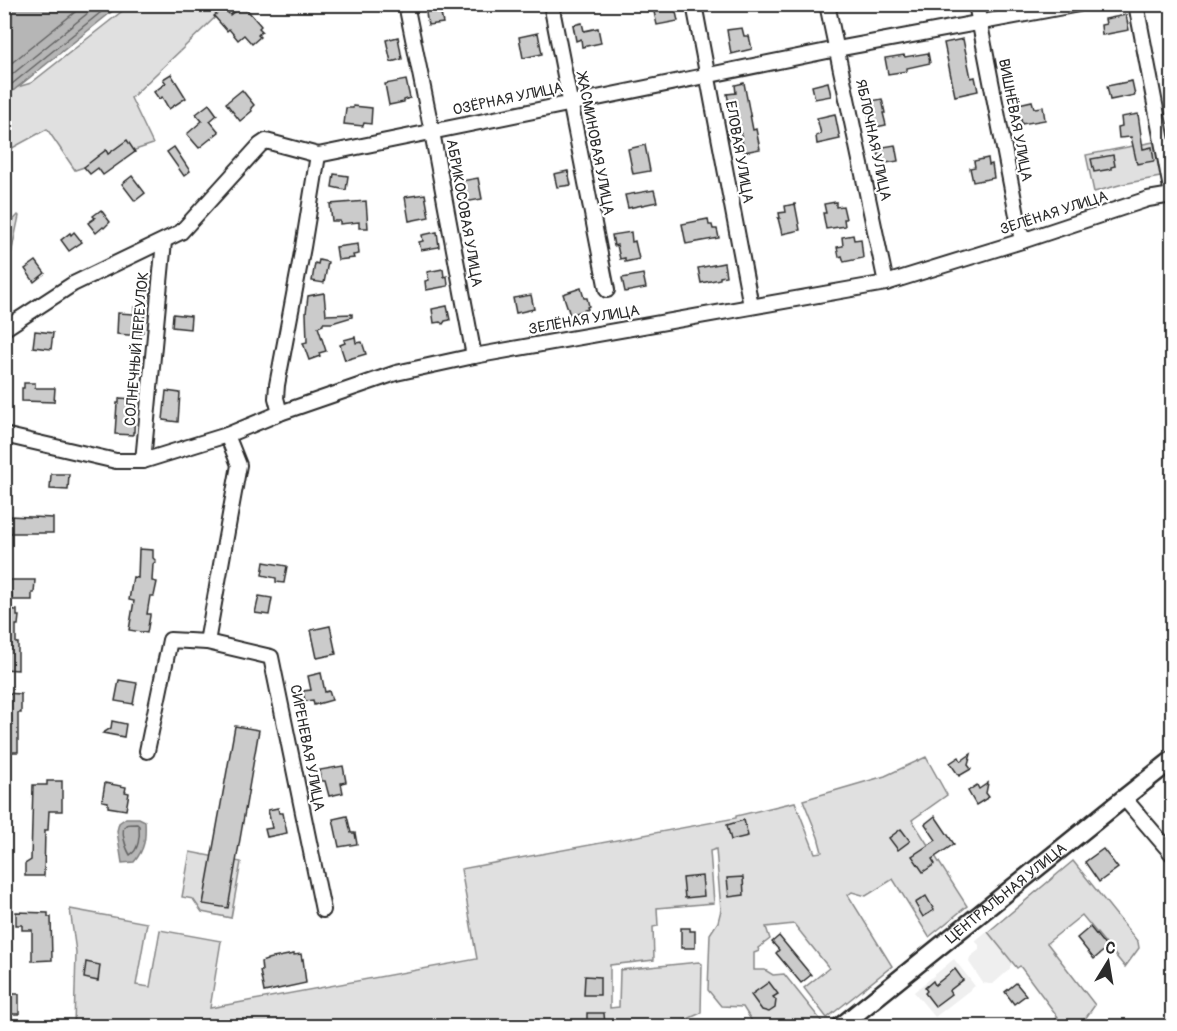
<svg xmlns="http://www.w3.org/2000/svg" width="1177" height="1031" font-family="Pangolin,sans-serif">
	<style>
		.built { fill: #efefef }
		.green { fill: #e0e0e0; stroke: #868686; stroke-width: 1.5 }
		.water { fill: #b6b6b6; stroke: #7e7e7e; stroke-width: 1.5 }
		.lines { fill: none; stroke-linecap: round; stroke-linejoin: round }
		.shore { stroke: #636363; stroke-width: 1.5 }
		.building { fill: #cbcbcb; stroke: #2b2b2b; stroke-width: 1.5 }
		.minor-casing { stroke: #2b2b2b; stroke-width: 18 }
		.major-casing { stroke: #2b2b2b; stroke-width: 21 }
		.minor { stroke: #fff; stroke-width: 14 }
		.major { stroke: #fff; stroke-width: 16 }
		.labels { text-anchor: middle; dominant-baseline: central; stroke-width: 4.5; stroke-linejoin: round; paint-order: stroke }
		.street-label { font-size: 15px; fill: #2b2b2b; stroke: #fff }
	</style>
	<rect width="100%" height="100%" fill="#fff"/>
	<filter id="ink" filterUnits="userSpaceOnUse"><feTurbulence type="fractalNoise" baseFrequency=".0167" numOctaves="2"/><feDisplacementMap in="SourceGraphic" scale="12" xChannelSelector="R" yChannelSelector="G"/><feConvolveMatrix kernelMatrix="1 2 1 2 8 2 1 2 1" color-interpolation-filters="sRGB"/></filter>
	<g filter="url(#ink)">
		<g class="built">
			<path d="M987,931L1013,963L1010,966V969L993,984H989L983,983L969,962L970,957L979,950V945L975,941Z"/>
			<path d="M954,959L975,986L935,1017L914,992Z"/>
		</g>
		<g class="green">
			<path d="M130,5H228L131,98L153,144L75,170L47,129L5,152L4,91L31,83Z"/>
			<path d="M1159,141L1164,171L1160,177L1123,184L1094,192L1086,155Z"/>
			<path d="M18,215L19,216L5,283V229Z"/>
			<path d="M926,757L947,795L912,820L967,906L929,937L893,879L866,896L852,892L848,895L892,966L827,1018L804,988L829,968L794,924L766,927L770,939L758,948L759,951L754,953V970H765L773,975L784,974L823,1023L818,1026H755L743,1007L721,1006L708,990L710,934L718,922L721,910L716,849L710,851L714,903L657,908L658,926L653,927L654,960L610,965V1008L619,1007L620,970L699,962L702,964L701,1013L674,1025V1026H74L76,952L70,909L147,923L136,985L150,987L160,930L221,941L210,1008L477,959L461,869L736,818V816L795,802L815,853L822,852L818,837L803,800L885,776Z"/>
			<path d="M190,852L241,862L231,918L202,912L193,899L182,897Z"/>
			<path d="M1073,861L1138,942L1139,948L1125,967L1082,915L1047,943L1095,1005L1080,1026H1048L1058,1017L1020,966L1017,968L988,932Z"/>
		</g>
		<g class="water">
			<path d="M4,5L5,4L120,5L9,94L5,95Z"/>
			<path d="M126,818H139L145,821C146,838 145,849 134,862L122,863L117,831L119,823Z"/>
		</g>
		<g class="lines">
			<g class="shore">
				<path d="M4,69L85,4"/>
				<path d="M4,81L99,4"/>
				<path d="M4,89L7,88L111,4"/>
				<path d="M137,824L139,826C140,836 139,850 130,855C127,850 119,830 126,825C128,824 135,824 137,824Z"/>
			</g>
		</g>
		<g class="building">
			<path d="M439,4L443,23L428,25L425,7Z"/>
			<path d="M657,4H674L678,21L657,25L654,12L658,11Z"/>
			<path d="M243,5L261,26L259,28L262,31L258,35L260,37L252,44L244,35L238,40L229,29L227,31L214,16L224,8L230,15Z"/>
			<path d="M1126,15L1129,30L1102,35L1101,25L1106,24L1105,19Z"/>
			<path d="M582,23L584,31L598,28L601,43L582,47L581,39L576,41L573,25Z"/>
			<path d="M742,28L744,36H749L752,49L731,54L727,30Z"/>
			<path d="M538,33L542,54L523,58L519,37Z"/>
			<path d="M398,37L402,59L391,62L386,40Z"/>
			<path d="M963,39L971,78L975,77L978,91L955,96L944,43Z"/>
			<path d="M928,53L930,63L907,68V71L888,74L885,58L904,55L905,57Z"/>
			<path d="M171,74L186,98L169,109L162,97L159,99L154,92L166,83L163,79Z"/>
			<path d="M406,80L410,98L404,100V102L389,105L385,84Z"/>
			<path d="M1132,81L1135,95L1110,100L1107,86Z"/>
			<path d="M828,82L831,96L815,99L812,86Z"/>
			<path d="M744,83L753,130L756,129L760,149L744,152L738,117L732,118L727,94L736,93L735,85Z"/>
			<path d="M242,90L254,105L251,108L252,111L240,121L226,103Z"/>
			<path d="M882,99L885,113H883L886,125L871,128L866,102Z"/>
			<path d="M1032,101L1034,108L1043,107L1045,120L1022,124L1021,119L1017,120L1014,105Z"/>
			<path d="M209,104L217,115L210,121L219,132L199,148L187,134L202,121L196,114Z"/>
			<path d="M353,106L372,108L371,124L364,123L363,126L344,124L346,108H353Z"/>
			<path d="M835,114L840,139L817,144L816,136L821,134L817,118Z"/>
			<path d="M1138,114L1143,149L1152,147L1154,161L1137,164L1131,137L1119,138L1118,127L1122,126L1121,117Z"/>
			<path d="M127,140L135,152L103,175L98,168L90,174L84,167L106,150L108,154Z"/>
			<path d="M645,145L650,171L633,174L628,149Z"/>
			<path d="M895,145L898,161L881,164L877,148Z"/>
			<path d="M174,147L190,171L184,176L167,152Z"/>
			<path d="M1113,155L1115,166L1111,167V169L1094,172L1091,159Z"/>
			<path d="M988,158L989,165L992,164L994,178L973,182L970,168L975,167L974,161Z"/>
			<path d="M568,171L571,185L557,187L554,174Z"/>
			<path d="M334,174L348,176L346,190L332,187Z"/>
			<path d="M132,176L145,193L135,201L122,184Z"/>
			<path d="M478,178L482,199L465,202L461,181Z"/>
			<path d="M654,190L657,202L628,208L625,195Z"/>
			<path d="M425,194L429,217L409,221L405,197Z"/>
			<path d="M366,201L368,228H359V222L340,224V221H332L330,204Z"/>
			<path d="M836,202V207L843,206L846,219H844L845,226L826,229L823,213H826L824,204Z"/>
			<path d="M795,204L800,230L782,234L778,218H780L779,213L786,212L785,206Z"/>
			<path d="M101,210L110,222L104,228L103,227L96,233L88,223L95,218L93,216Z"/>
			<path d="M708,219L709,225H712L713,229H717L719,238L686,244L682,224Z"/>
			<path d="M74,232L82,242L69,251L61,240L70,233L71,235Z"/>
			<path d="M437,232L439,247L421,250L419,242L423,241L422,235Z"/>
			<path d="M631,232L632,242L635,241L639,259L625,262V258L620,259L617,245L614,246L612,235Z"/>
			<path d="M853,235L854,240L861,239L863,258L844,262L842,256L839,257L837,247L843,246L842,237Z"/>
			<path d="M358,244L359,254L353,255L354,258L338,260L336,247Z"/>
			<path d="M319,260L328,262L324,283L312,281L315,263L318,264Z"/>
			<path d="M36,261L45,273L34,282L25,269Z"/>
			<path d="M724,263L726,276L720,277V279L701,283L698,268Z"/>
			<path d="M443,269L444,277L447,276L448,286L426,290L425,281L429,280L427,272Z"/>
			<path d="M643,274L646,288L625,292L622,278Z"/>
			<path d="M581,288L584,298H587L589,306L587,307L588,309L570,315L563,294Z"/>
			<path d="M324,293L326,315L352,314V317L332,323H323V325L318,327L326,351L319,353L320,356L309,360L303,343L307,342L306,313L308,296Z"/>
			<path d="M531,295L534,309L516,313L513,298Z"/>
			<path d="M447,306L450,320L445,321L443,324L440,322L434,323L432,309Z"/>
			<path d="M134,307L145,308L143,332H141L140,336L117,334L118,313L134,314Z"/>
			<path d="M173,314L191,316L190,329L172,327Z"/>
			<path d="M35,331L53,333L51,349L33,347Z"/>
			<path d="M355,337L356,343L362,342L366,354L345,360L340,345L345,343L344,340Z"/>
			<path d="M24,383H35V388H55L54,402L22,401V388H24Z"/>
			<path d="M166,391L180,393L178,422L163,420Z"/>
			<path d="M119,398L135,399L134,432H133V435L115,434L117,403H119Z"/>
			<path d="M51,474H69L68,490L50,489Z"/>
			<path d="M8,516L53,518V533H4V519Z"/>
			<path d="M139,549L153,550V558L156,561L153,564L152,581L157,582L154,596H150L147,614H150V616L147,633L129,630L134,601L129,600L133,577L138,578Z"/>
			<path d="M264,562L287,566L284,583L276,582V578L262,575Z"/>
			<path d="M8,580H35L34,593H32V600H12V593H8Z"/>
			<path d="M259,596L272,598L269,615L255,613Z"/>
			<path d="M4,609L17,610V616H19L18,625H16V643H18V670L4,669Z"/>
			<path d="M330,626L336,654L317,658L311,630Z"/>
			<path d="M321,673L325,692L329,691L332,700L314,705L313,700L305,701L303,691L311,690L308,676Z"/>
			<path d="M119,680L137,683L133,704L115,701Z"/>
			<path d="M4,693L21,694V713H18V752H4Z"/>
			<path d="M112,721L126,724L124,737L103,733L111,728Z"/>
			<path d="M235,726L259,730L228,908L203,904Z"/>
			<path d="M971,754L968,765L971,769L959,776L950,763L959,757L961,761Z"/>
			<path d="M343,766L346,782L341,783L343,793L329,796L325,781H322L320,770Z"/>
			<path d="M47,781H62V811H49L48,830H45L44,876H25V864L31,860L33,785H47Z"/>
			<path d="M105,783L126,787L125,792L129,793L126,810L108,807V802L102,801Z"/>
			<path d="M988,783L986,793L989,797L976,805L968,791L977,785L979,789Z"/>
			<path d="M278,808L279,813H283L287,833L267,837L265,829L272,828L268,810Z"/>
			<path d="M347,816L351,833H355L357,844L339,847L333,819Z"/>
			<path d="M935,816L954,844L932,859L935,864L923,872L912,856L936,840L925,824Z"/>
			<path d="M744,820L748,836L731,840L727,825Z"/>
			<path d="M901,829L910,841L898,850L889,838Z"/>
			<path d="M1103,849L1118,868L1099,882L1085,862Z"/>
			<path d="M702,876L704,896L685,898L683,878Z"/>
			<path d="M743,877L744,895L729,897L727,878Z"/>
			<path d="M926,896L934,910L923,917L915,903Z"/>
			<path d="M16,912L48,913V917H51L52,960L32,961V930H22V925H16Z"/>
			<path d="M1090,927L1107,948L1094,959L1077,938Z"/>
			<path d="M681,928H690V931H695V948H681Z"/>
			<path d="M779,936L811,975L801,983L776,953L779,950L772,942Z"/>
			<path d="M294,954V955L301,954L302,960L303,959L306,983L264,992L260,971H262L261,962L267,960V959Z"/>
			<path d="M86,962L100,965L98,981L84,978Z"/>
			<path d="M955,969L963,980L949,991L951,994L935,1006L925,993L927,991L925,988L933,981L935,985Z"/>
			<path d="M585,976L600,977V995H584Z"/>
			<path d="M769,982L778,994L773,997L776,1000L775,1008L769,1012L762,1010L751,995Z"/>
			<path d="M1016,983L1026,995L1014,1004L1005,992Z"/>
			<rect x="4" y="994" width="15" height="20"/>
			<path d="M587,1013H604L605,1026H587Z"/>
		</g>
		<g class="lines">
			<defs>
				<g id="minor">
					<path d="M406,4L432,132L474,356"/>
					<path d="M551,4L607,290"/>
					<path d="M694,4L751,306"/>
					<path d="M827,4L886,283"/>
					<path d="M976,4L1022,241"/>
					<path d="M1136,4L1172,194"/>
					<path d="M4,329L73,284L181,232L260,145L266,141L318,155L837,49L1079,4"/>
					<path d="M280,413L276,398L277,385L303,247L318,155"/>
					<path d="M4,435L116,461H143L227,435L280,413L396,373L474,356L886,283L1022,241L1148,199L1172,195"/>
					<path d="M143,461L164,241"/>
					<path d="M207,642L271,657L323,910"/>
					<path d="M147,751L170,640L207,642L239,465L227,435"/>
					<path d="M1124,798L1172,854"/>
				</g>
				<g id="major">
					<path id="s1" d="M841,1026L1124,798L1172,760"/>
				</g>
			</defs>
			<use href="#minor" class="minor-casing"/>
			<use href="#major" class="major-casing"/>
			<use href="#minor" class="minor"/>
			<use href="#major" class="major"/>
		</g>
	</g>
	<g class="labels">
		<g class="street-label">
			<text transform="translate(508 99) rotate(-12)">ОЗЁРНАЯ УЛИЦА</text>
			<text transform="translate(1015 120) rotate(79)">ВИШНЁВАЯ УЛИЦА</text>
			<text transform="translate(873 140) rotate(78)">ЯБЛОЧНАЯ УЛИЦА</text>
			<text transform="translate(595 144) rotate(79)">ЖАСМИНОВАЯ УЛИЦА</text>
			<text transform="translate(739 152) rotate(80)">ЕЛОВАЯ УЛИЦА</text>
			<text transform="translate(464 213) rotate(80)">АБРИКОСОВАЯ УЛИЦА</text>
			<text transform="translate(1054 213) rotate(-18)">ЗЕЛЁНАЯ УЛИЦА</text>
			<text transform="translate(584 320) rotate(-10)">ЗЕЛЁНАЯ УЛИЦА</text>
			<text transform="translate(137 349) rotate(-85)">СОЛНЕЧНЫЙ ПЕРЕУЛОК</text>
			<text transform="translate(307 748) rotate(79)">СИРЕНЕВАЯ УЛИЦА</text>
			<text stroke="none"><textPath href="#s1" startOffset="212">ЦЕНТРАЛЬНАЯ УЛИЦА</textPath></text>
		</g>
	</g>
	<rect width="1177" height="1031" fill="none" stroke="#fff" stroke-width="24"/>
	<rect x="12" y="12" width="1153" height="1007" fill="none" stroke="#2b2b2b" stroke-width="2" filter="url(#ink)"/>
	<g transform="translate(1108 962) rotate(11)" stroke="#ffffff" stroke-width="4.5" paint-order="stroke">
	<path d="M0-4.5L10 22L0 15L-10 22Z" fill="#2b2b2b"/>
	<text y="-9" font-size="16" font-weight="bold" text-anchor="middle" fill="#2b2b2b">С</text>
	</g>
</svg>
